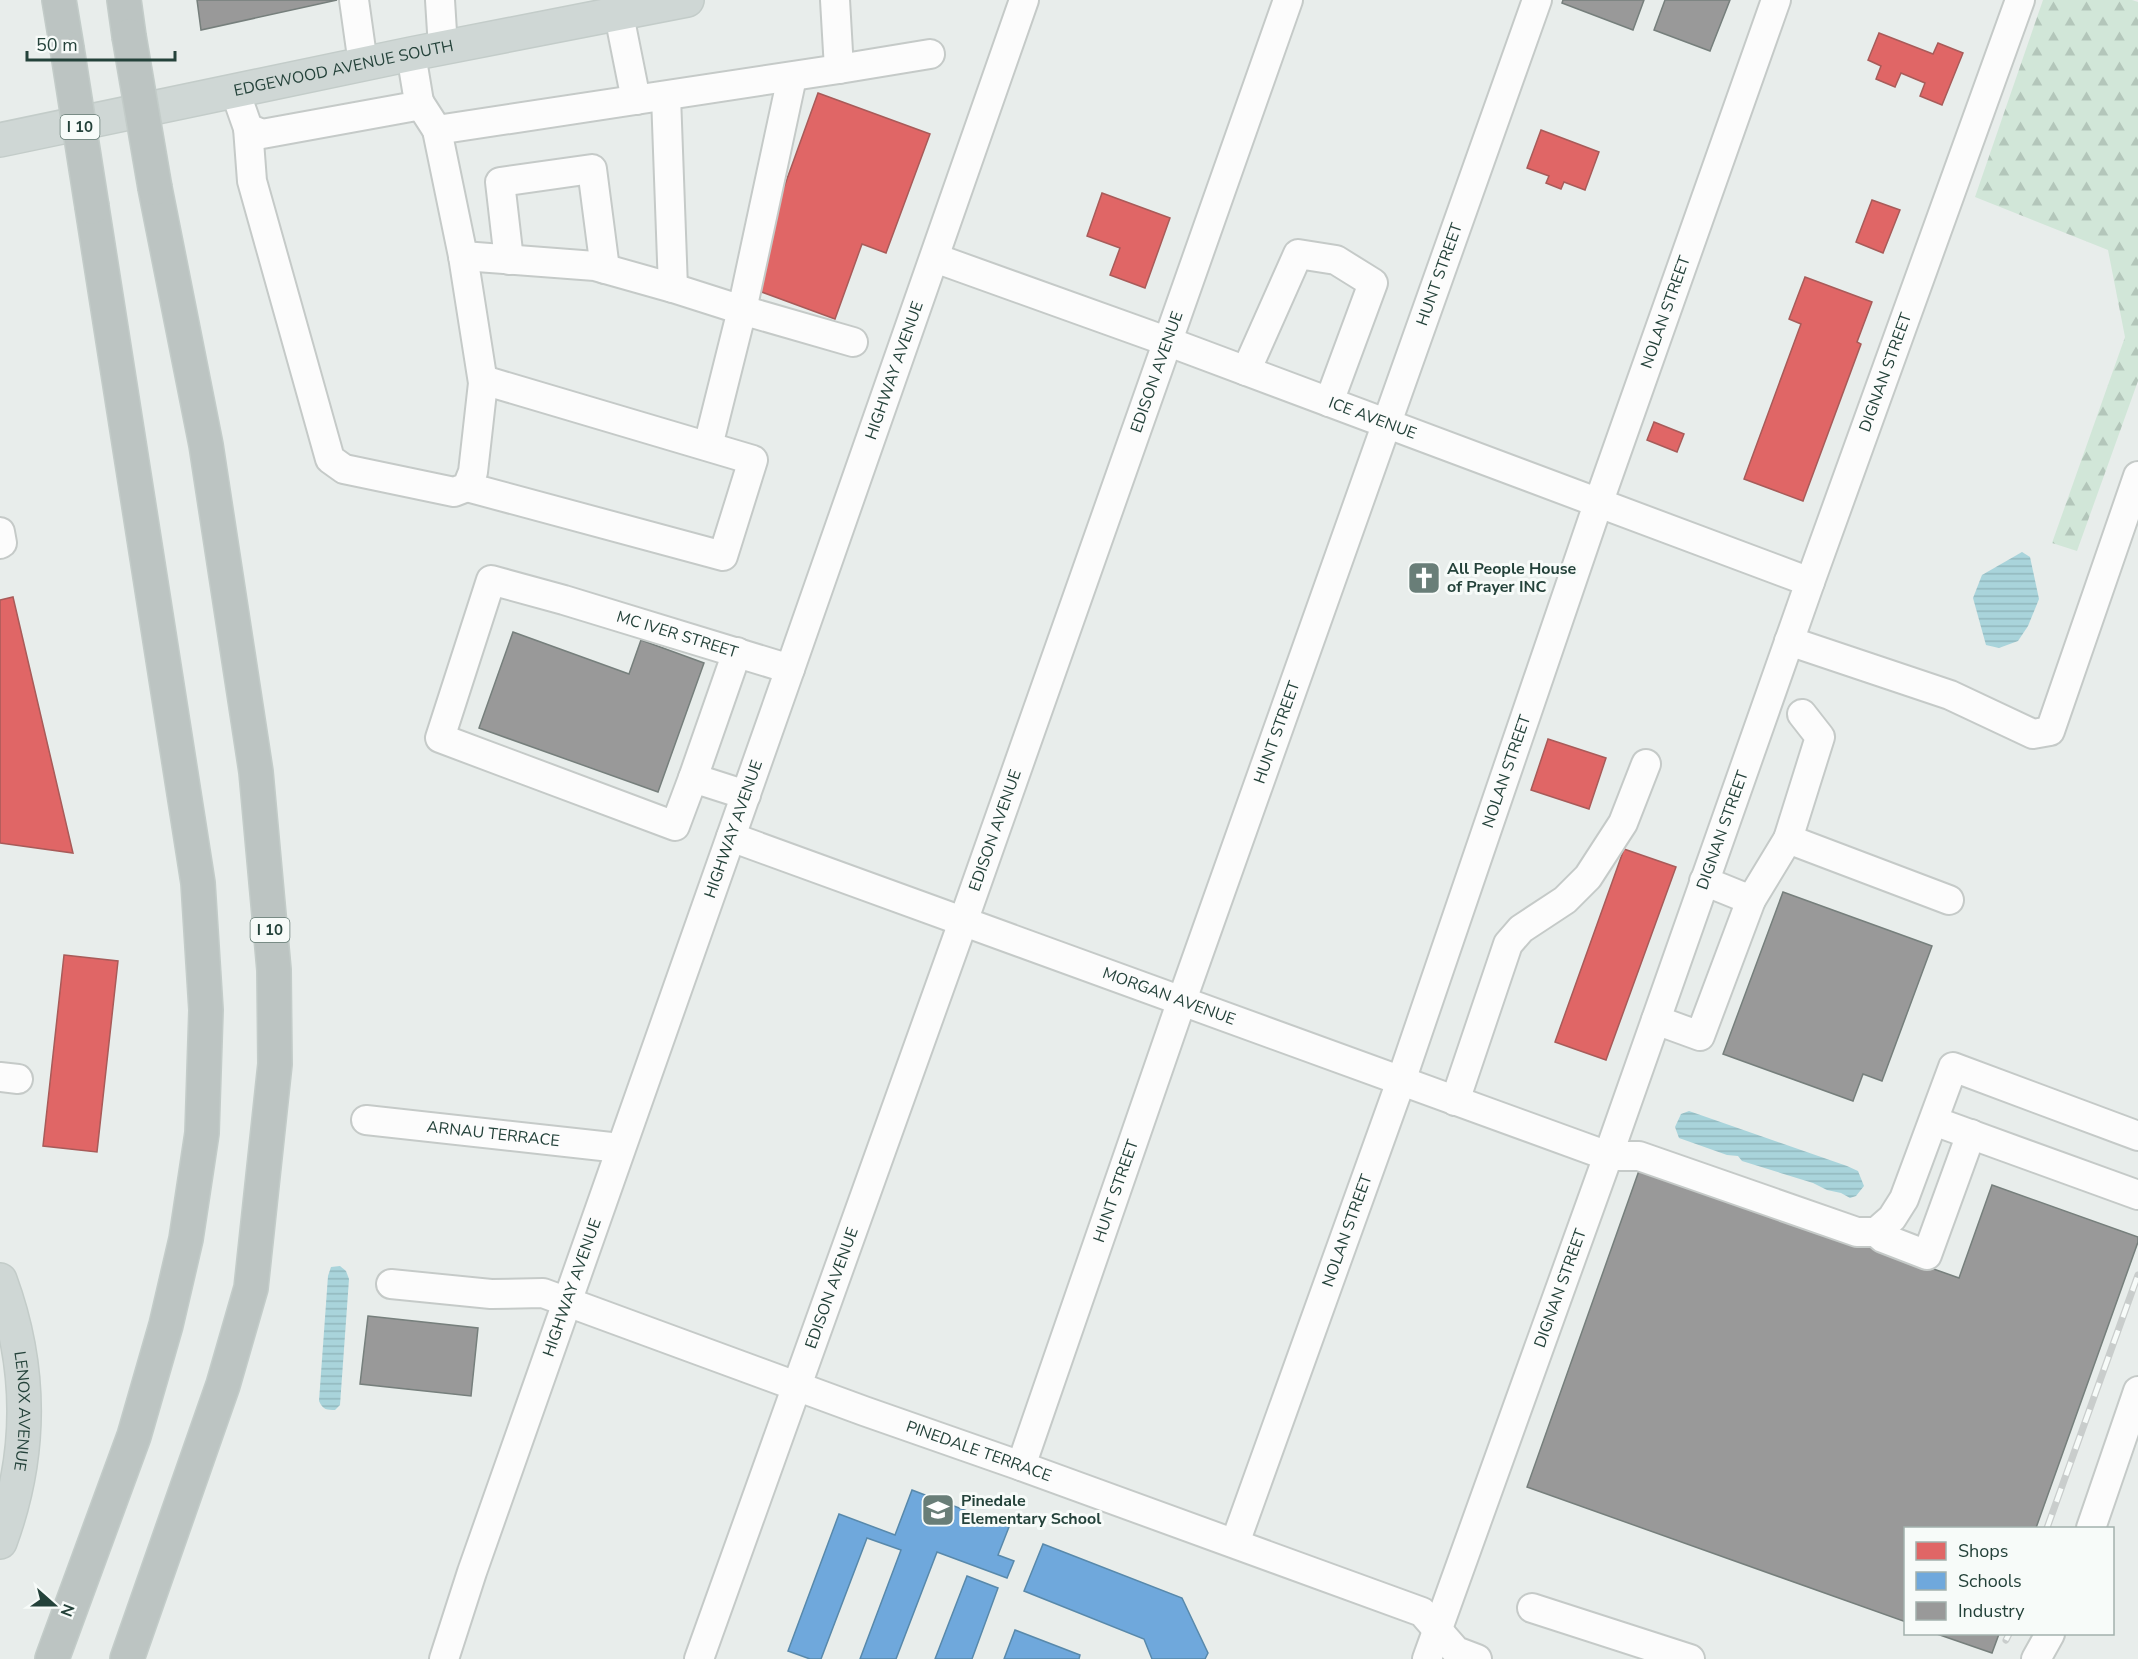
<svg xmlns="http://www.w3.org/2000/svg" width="2138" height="1659" font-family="'Nunito Sans',sans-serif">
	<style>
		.forest { fill: url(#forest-firs) }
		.water { fill: url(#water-rules) }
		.shops { fill: #e06666; stroke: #a85b59; stroke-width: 1.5 }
		.schools { fill: #6fa8dc; stroke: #5889ab; stroke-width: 1.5 }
		.industry { fill: #999; stroke: #767f7c; stroke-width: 1.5 }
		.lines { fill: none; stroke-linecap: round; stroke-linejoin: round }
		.minor-casing { stroke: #c5cac8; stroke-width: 32 }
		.major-casing { stroke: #c3ccc9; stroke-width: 36 }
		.highway-casing { stroke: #c3ccc9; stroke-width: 36 }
		.minor { stroke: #fcfcfc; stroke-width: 28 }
		.major { stroke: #cfd7d5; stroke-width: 33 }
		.highway { stroke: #bcc4c2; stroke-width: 33 }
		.rail-casing { stroke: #c9cdcc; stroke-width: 7 }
		.rail { stroke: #f7fbf9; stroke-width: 4.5; stroke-dasharray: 14; stroke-linecap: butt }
		.highway-bridge-casing { stroke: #c3ccc9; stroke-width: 36; stroke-linecap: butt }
		.highway-bridge { stroke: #bcc4c2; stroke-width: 33 }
		.labels { text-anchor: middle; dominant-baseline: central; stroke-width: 6; stroke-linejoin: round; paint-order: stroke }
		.shield { fill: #f7fbf9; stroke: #637a73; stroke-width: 1.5 }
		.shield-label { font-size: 15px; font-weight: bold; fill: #24423a }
		.street-label { font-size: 16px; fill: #24423a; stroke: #f7fbf9 }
		.poi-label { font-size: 16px; font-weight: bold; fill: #24423a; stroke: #f7fbf9; text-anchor: start }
	</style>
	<defs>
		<pattern id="forest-firs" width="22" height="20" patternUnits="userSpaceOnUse" patternTransform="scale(1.5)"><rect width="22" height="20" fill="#d1e6d8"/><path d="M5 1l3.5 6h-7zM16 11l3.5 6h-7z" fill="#b3c6ba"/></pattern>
		<pattern id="water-rules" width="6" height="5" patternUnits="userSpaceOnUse" patternTransform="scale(1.5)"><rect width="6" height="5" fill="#a9d4db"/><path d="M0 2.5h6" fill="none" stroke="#91b7bd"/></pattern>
	</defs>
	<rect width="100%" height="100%" fill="#e8edeb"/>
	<path class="forest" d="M2043,0H2132L2138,2V381L2077,551L2052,543L2125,337L2108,250L1975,197Z"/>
	<g class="water">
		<path d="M2022,552L2030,557L2039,599L2028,626L2018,641L1999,648L1986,645L1973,598L1982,575Z"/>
		<path d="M1689,1111L1847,1166L1858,1171L1864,1186L1856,1196L1850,1198L1841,1193L1827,1190L1813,1183L1742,1161L1738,1156L1727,1155L1679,1138L1675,1127L1681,1114Z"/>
		<path d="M340,1266L346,1271L349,1279L340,1405L335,1410C327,1410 323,1410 319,1401L328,1276L331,1267Z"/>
	</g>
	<g class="shops">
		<path d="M1879,33L1933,54L1938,43L1963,53L1942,105L1920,96L1925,83L1901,73L1895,87L1876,79L1881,66L1868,60Z"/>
		<path d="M818,93L930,134L886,253L862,244L835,319L748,287Z"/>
		<path d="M1541,130L1599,152L1585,190L1564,182L1561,189L1546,183L1549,176L1527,168Z"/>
		<path d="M1102,193L1170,218L1145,288L1110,275L1120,248L1087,236Z"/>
		<path d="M1872,200L1900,210L1883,253L1856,242Z"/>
		<path d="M1805,277L1872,302L1857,342L1861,344L1803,501L1744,479L1801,324L1789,319Z"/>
		<path d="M1654,422L1684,434L1677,452L1647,440Z"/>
		<path d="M13,597L73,853L0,843V600Z"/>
		<path d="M1548,739L1606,758L1589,809L1531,790Z"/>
		<path d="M1624,849L1676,867L1606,1060L1555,1042Z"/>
		<path d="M64,955L118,961L97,1152L43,1146Z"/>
	</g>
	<g class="schools">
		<path d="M912,1490L1009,1527L998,1555L1014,1561L1007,1578L937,1552L896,1659H860L901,1550L867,1538L821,1659H810L788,1651L839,1514L895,1535Z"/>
		<path d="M1043,1544L1182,1598L1208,1653L1205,1659H1152L1144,1639L1024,1591Z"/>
		<path d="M967,1576L998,1588L972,1659H935Z"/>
		<path d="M1015,1630L1080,1655L1079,1659H1004Z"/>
	</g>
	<g class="industry">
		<path d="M197,0H337L201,30Z"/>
		<path d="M1563,0H1644L1633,30L1562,3Z"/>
		<path d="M1665,0H1730L1710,51L1654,30Z"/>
		<path d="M513,632L629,674L641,640L704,663L658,792L479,728Z"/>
		<path d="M1783,892L1932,946L1882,1081L1863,1074L1853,1101L1723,1054Z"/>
		<path d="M1641,1165L1959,1278L1992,1185L2138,1237V1242L2036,1528H1906V1622L1527,1487Z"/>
		<path d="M368,1316L478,1328L471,1396L360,1384Z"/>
		<path d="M1937,1634H1999L1992,1653Z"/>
	</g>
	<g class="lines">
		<defs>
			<g id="minor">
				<path d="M354,0L363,64"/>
				<path d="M440,0L443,48"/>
				<path d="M616,0L636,100"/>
				<path d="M839,69L930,54"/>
				<path d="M235,91L248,128L262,134L416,106L419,102L411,54"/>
				<path d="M666,96L673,288"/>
				<path d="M248,128L252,181L330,459L344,469L454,492L467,487L473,472L483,383L463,256L437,130L419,102"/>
				<path d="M437,130L839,69L835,0"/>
				<path d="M463,256L595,266L673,288L742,310L792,77"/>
				<path id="s1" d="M935,258L1169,342L1810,582"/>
				<path d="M509,260L500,182L592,169L605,269"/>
				<path d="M1246,371L1298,254L1336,260L1373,283L1329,402"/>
				<path d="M708,446L742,310L853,342"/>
				<path d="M467,487L723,556L753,460L483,380"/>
				<path d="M0,532L2,543L0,544"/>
				<path d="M1789,641L1950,695L2033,734L2050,731L2138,476"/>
				<path d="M693,778L737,652"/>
				<path id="s2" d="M746,795L693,778L675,826L440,738L491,580L564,600L790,669"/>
				<path id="s3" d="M731,837L1608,1156H1639L1857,1232H1876L1892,1218L1904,1199L1953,1067L2138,1136"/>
				<path d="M1788,839L1820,737L1802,714"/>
				<path d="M1751,900L1788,839L1949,900"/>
				<path d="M1656,1020L1700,1036L1751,900L1704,881"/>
				<path d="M0,1077L18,1079"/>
				<path d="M1455,1101L1508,944L1521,929L1565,900L1588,877L1623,823L1646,764"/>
				<path id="s4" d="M366,1120L620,1148"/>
				<path d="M1934,1121L2138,1195"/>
				<path d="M1876,1232L1883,1238L1927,1255L1971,1134"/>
				<path id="s5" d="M391,1284L491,1294L543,1293L864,1411L1021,1466L1422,1612L1456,1651L1477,1659"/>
				<path id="s6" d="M1021,1466L1182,1000L1537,0"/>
				<path d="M2091,1528L2138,1391"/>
				<path id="s7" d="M1235,1543L1401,1081L1598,504L1776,0"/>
				<path d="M1532,1608L1690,1659"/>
				<path id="s8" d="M444,1659L472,1572L790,669L1024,0"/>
				<path id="s9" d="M699,1659L963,922L1288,0"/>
				<path id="s10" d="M1427,1659L1608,1156L1810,582L2020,0"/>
				<path d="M2036,1659L2050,1634"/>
			</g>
			<g id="major">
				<path id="s11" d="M0,140L411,54L687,0"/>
				<path id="s12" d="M0,1280C32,1367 32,1455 0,1542"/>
			</g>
			<g id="highway">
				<path d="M59,0L67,48"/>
				<path d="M124,0L129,36"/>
				<path d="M52,1659L134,1436L166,1325L186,1239L202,1133L206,1010L198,883L92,207"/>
				<path d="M127,1659L223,1385L251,1288L275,1064L274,970L256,772L206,445L155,188"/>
			</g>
		</defs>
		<use href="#minor" class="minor-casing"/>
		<use href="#major" class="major-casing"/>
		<use href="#highway" class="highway-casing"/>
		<use href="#minor" class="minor"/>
		<use href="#major" class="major"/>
		<use href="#highway" class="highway"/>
		<defs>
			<g id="rail">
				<path d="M2047,1528L2138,1275"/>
				<path d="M2006,1640L2009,1634"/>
			</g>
		</defs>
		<use href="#rail" class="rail-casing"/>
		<use href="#rail" class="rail"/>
		<defs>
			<g id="highway-bridge">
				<path d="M129,36L155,188"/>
				<path d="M67,48L92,207"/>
			</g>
		</defs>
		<use href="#highway-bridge" class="highway-bridge-casing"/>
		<use href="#highway-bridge" class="highway-bridge"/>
	</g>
	<defs>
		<symbol id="church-square" viewBox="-11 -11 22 22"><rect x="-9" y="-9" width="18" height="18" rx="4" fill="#697e78" stroke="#f7fbf9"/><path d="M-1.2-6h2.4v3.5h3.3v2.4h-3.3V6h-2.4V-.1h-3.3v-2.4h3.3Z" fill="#fff"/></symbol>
		<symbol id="school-square" viewBox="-11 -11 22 22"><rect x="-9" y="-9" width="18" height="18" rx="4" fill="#697e78" stroke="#f7fbf9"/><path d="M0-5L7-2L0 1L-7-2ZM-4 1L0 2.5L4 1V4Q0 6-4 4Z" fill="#fff"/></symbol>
	</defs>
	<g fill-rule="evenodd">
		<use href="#church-square" x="1405" y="559" width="38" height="38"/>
		<use href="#school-square" x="919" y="1491" width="38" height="38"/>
	</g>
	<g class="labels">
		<g class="shield">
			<rect x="60.5" y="115" width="39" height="24" rx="4.5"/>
			<rect x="250.5" y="918" width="39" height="24" rx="4.5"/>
		</g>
		<g class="shield-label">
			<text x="80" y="127">I 10</text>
			<text x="270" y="930">I 10</text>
		</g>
		<g class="street-label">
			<text stroke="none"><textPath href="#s11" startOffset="351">EDGEWOOD AVENUE SOUTH</textPath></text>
			<text stroke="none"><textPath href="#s6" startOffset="1263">HUNT STREET</textPath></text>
			<text stroke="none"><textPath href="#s7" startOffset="1304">NOLAN STREET</textPath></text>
			<text stroke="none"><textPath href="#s8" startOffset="1365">HIGHWAY AVENUE</textPath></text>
			<text stroke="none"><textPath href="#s10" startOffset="1366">DIGNAN STREET</textPath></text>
			<text stroke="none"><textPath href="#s9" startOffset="1366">EDISON AVENUE</textPath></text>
			<text stroke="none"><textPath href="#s1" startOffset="466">ICE AVENUE</textPath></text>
			<text stroke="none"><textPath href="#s2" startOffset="718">MC IVER STREET</textPath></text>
			<text stroke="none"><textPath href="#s6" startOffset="777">HUNT STREET</textPath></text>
			<text stroke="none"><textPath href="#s7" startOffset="818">NOLAN STREET</textPath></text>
			<text stroke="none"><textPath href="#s8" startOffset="879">HIGHWAY AVENUE</textPath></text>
			<text stroke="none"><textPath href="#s10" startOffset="880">DIGNAN STREET</textPath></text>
			<text stroke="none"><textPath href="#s9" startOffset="880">EDISON AVENUE</textPath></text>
			<text stroke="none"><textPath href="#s3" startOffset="466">MORGAN AVENUE</textPath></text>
			<text stroke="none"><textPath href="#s4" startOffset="128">ARNAU TERRACE</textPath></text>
			<text stroke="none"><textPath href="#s6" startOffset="291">HUNT STREET</textPath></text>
			<text stroke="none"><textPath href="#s7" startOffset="332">NOLAN STREET</textPath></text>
			<text stroke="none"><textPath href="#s10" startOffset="394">DIGNAN STREET</textPath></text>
			<text stroke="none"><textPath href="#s8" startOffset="393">HIGHWAY AVENUE</textPath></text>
			<text stroke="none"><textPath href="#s9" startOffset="394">EDISON AVENUE</textPath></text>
			<text stroke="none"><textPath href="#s12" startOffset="134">LENOX AVENUE</textPath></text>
			<text stroke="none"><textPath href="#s5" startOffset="616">PINEDALE TERRACE</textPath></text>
		</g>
		<g class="poi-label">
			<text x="1447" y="569">All People House<tspan x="1447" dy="18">of Prayer INC</tspan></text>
			<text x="961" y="1501">Pinedale<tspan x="961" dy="18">Elementary School</tspan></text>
		</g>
	</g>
	<rect x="1904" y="1527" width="210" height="108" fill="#f7fbf9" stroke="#a3b1ad" stroke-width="1.5"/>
	<rect x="1916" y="1542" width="30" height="18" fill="#e06666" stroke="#a3b1ad" stroke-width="1.5"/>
	<text x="1958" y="1557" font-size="18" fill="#24423a">Shops</text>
	<rect x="1916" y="1572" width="30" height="18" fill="#6fa8dc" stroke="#a3b1ad" stroke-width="1.5"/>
	<text x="1958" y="1587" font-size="18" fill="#24423a">Schools</text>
	<rect x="1916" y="1602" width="30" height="18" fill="#999999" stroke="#a3b1ad" stroke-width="1.5"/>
	<text x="1958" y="1617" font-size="18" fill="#24423a">Industry</text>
	<g transform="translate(54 1605) rotate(111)" stroke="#f7fbf9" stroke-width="4.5" paint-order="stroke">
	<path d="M0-4.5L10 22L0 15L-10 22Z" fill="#24423a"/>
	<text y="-9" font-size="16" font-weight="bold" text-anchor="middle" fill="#24423a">N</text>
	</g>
	<path d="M27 51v9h148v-9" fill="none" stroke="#24423a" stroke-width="3"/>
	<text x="36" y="51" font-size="18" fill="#24423a" stroke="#f7fbf9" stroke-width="4.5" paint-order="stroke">50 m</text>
</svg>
